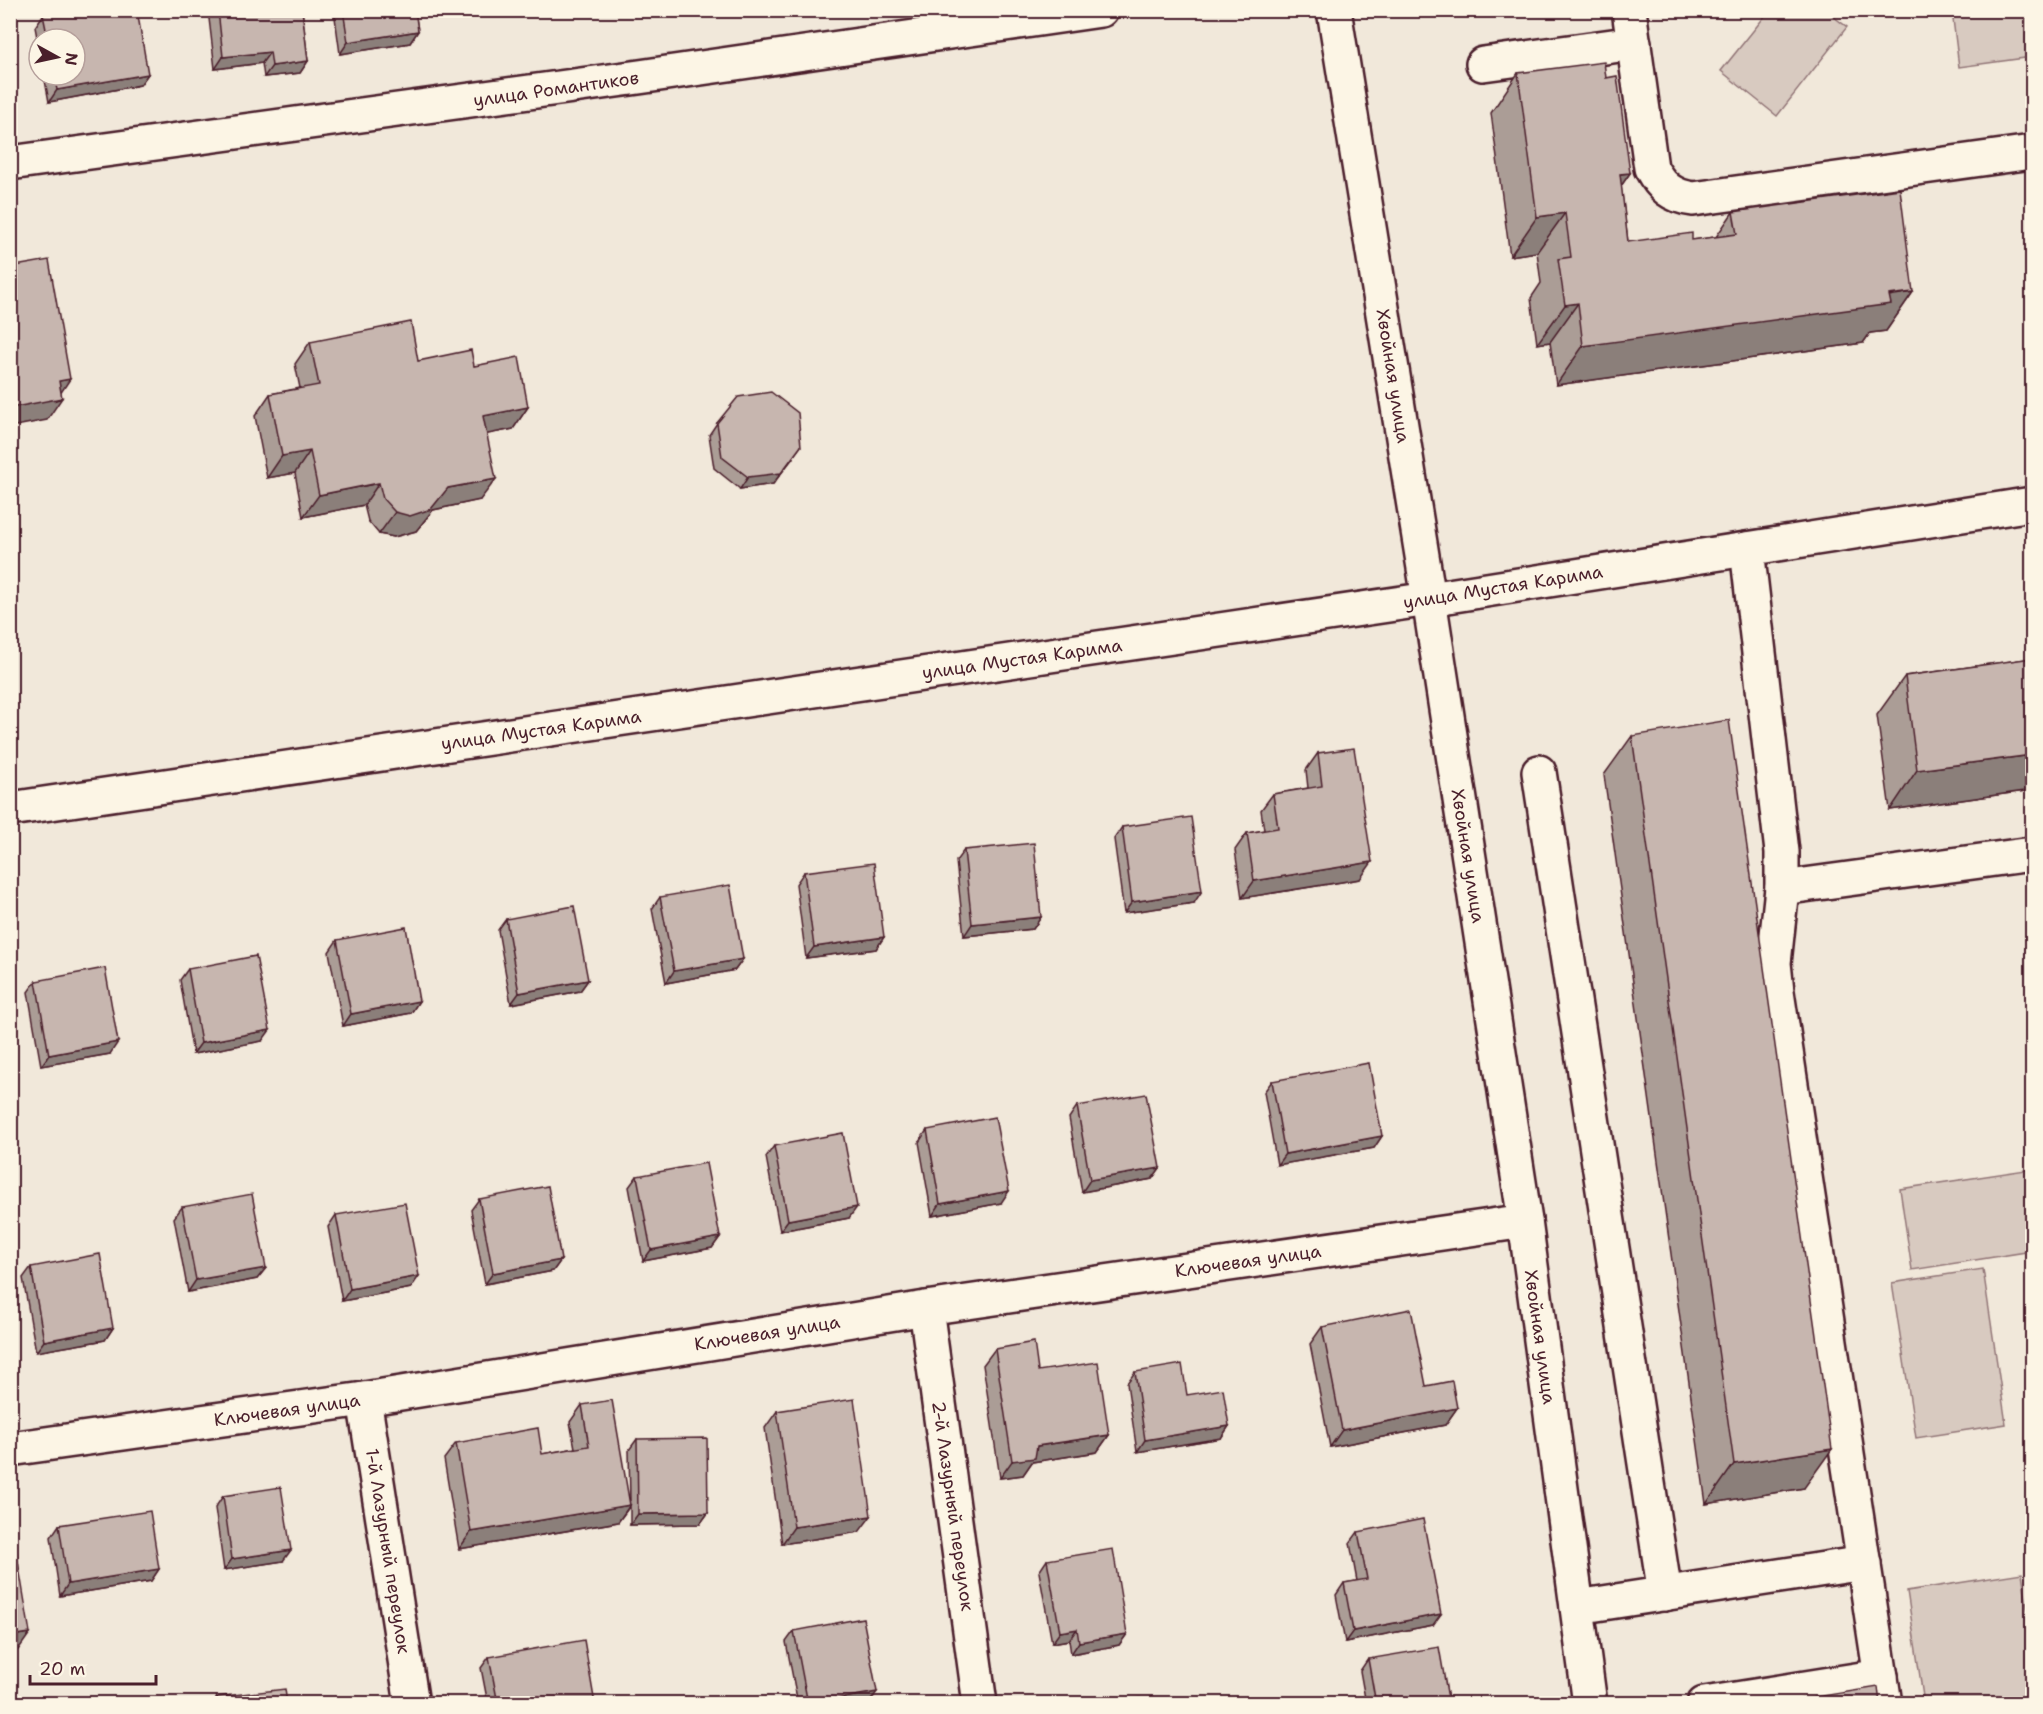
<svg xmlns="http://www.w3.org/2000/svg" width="2043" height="1714" font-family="'Shantell Sans',sans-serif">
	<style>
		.green { fill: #d8cac0; stroke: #917476; stroke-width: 1.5 }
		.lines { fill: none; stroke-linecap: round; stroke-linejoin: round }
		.minor-casing { stroke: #4a1f2b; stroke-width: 38 }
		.minor { stroke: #fcf5e5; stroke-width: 33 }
		.wall { fill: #ab9d96; stroke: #4a1f2b; stroke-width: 1.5 }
		.shaded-wall { fill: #8b7f7a; stroke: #4a1f2b; stroke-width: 1.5 }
		.building { fill: #c7b6af; stroke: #4a1f2b; stroke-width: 1.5 }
		.labels { text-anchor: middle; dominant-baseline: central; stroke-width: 4.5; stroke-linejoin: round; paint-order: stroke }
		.street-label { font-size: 18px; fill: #4a1f2b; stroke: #fcf5e5 }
	</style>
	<rect width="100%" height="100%" fill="#f1e8da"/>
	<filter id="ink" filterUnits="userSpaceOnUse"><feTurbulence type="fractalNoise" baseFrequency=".0167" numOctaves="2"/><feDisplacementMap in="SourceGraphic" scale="12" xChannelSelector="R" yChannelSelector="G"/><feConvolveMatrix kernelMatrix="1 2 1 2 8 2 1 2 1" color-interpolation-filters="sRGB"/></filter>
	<g filter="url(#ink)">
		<g class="green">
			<path d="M1769,11H1826L1847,27L1777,116L1721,71Z"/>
			<path d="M1952,11H2032V57L1959,67Z"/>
			<path d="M2032,1169V1251L1912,1270L1900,1189Z"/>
			<path d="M1983,1269L2006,1424L1916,1438L1892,1283Z"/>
			<path d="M2022,1573L2032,1639V1703H1924L1907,1591Z"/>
		</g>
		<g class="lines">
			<defs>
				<g id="minor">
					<path d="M1334,10L1429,599L1525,1221L1590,1704"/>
					<path d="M1629,10L1651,168C1661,187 1672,196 1693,199L2032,152"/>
					<path d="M1483,64L1634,43"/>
					<path d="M10,163L639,77L1101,10"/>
					<path d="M1747,549L1782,852V888L1774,963L1777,992L1885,1704"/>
					<path d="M1539,772L1665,1594"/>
					<path d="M10,809L1429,599L2032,504"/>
					<path d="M1782,888L2032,854"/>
					<path d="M926,1308L980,1704"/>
					<path d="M364,1399L412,1704"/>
					<path d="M10,1449L364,1399L926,1308L1525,1221"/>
					<path d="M1577,1607L1864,1563"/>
					<path d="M1704,1704L1881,1676"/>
				</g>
			</defs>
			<use href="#minor" class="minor-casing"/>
			<use href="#minor" class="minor"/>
		</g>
		<g class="wall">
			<path d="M208,10H302L308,61L300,73L264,77L262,63L215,69Z"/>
			<path d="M334,10H415L418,31L410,43L340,54Z"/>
			<path d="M43,15L148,74L140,85L49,102L44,75H75V39H39V48L35,27Z"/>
			<path d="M1518,73L1606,78L1630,173L1621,186L1628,242L1692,240L1716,237L1733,212L1913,292L1886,331L1870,333L1863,343L1556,385L1550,342L1537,344L1531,298L1541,283L1537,252L1510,256L1491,113Z"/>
			<path d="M310,342L418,361L474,366L528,407L513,429L487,434L480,500L433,510L416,531L394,537L379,534L368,521L364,505L303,517L295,473L267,478L255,416L270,394L300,388L295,364Z"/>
			<path d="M717,423L793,458L773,484L740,489L714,468L709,435Z"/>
			<path d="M2032,658V790L1890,810L1877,715L1905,676Z"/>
			<path d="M1632,736L1804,1488L1706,1504L1604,775Z"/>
			<path d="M1318,753L1360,879L1242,898L1235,850L1247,833L1264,830L1261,810L1273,794L1308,788L1306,770Z"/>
			<path d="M1122,827L1194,903L1124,913L1114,839Z"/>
			<path d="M964,850L1041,917L1033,929L964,936L956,861Z"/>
			<path d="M804,872L884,937L876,949L806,958L796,884Z"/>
			<path d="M660,897L743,959L735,970L666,983L652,909Z"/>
			<path d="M506,919L588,980L580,991L511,1004L498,930Z"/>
			<path d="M337,940L419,1001L411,1013L343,1026L329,952Z"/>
			<path d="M188,969L262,1041L193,1054L180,980Z"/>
			<path d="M36,981L110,1054L41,1066L28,992Z"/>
			<path d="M1272,1081L1382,1136L1374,1148L1277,1165L1264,1092Z"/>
			<path d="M1077,1106L1160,1168L1152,1179L1082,1192L1069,1118Z"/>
			<path d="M927,1130L1001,1203L932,1216L919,1142Z"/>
			<path d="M774,1146L849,1218L780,1231L766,1157Z"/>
			<path d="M637,1176L720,1237L712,1248L643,1261L629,1187Z"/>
			<path d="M479,1199L561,1260L553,1271L485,1284L471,1210Z"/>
			<path d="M182,1207L266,1268L257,1279L188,1292L174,1218Z"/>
			<path d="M336,1215L411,1288L342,1301L328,1227Z"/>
			<path d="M31,1267L113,1328L105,1340L36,1352L23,1278Z"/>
			<path d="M1322,1327L1426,1386L1457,1408L1445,1425L1330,1447L1310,1344Z"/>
			<path d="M995,1349L1038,1371L1109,1435L1097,1452L1032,1462L1023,1475L1000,1478L983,1365Z"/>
			<path d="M1135,1372L1229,1426L1221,1438L1137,1452L1127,1383Z"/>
			<path d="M582,1405L630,1501L629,1450L637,1439L708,1513L700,1524L630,1525V1506L618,1522L459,1549L444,1459L456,1443L542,1454L575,1448L570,1422Z"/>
			<path d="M777,1411L859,1532L782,1544L765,1428Z"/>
			<path d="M223,1496L283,1561L224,1570L215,1508Z"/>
			<path d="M59,1525L159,1569L151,1581L60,1596L51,1537Z"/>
			<path d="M1358,1532L1433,1625L1345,1642L1336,1595L1344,1583L1357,1581L1350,1543Z"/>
			<path d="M1047,1560L1127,1634L1119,1645L1071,1654L1069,1640L1052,1643L1039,1572Z"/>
			<path d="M794,1631L869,1703L798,1704L786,1642Z"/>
			<path d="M489,1657L595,1704H488L481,1668Z"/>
			<path d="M1368,1659L1449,1704H1366L1360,1671Z"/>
			<path d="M217,1697L287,1704H213Z"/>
		</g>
		<g class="shaded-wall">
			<path d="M418,31L410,43L340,54L348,42Z"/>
			<path d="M270,52L262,63L215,69L223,57Z"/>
			<path d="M308,61L300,73L264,77L272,66Z"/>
			<path d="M148,74L140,85L49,102L57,90Z"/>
			<path d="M1630,173L1603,212L1620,174Z"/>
			<path d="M1565,213L1537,252L1510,256L1537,217Z"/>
			<path d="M1913,292L1886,331L1870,333L1863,343L1556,385L1583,346Z"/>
			<path d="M1578,303L1550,342L1537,344L1565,305Z"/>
			<path d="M70,379L56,400L62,398L47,420L10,427V408L59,381Z"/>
			<path d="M528,407L513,429L468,438L483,416Z"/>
			<path d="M801,446L773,484L740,489L748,477Z"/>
			<path d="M310,451L295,473L267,478L282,456Z"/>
			<path d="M496,479L480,500L433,510L416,531L394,537L379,534L395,512L448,488Z"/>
			<path d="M379,483L364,505L303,517L319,495Z"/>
			<path d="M2032,755V790L1890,810L1917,770Z"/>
			<path d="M1372,862L1360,879L1242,898L1254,881Z"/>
			<path d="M1202,891L1194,903L1124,913L1132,902Z"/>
			<path d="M1041,917L1033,929L964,936L972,924Z"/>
			<path d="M884,937L876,949L806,958L814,947Z"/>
			<path d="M743,959L735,970L666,983L674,971Z"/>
			<path d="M588,980L580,991L511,1004L519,993Z"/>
			<path d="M419,1001L411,1013L343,1026L351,1014Z"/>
			<path d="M270,1030L262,1041L193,1054L201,1043Z"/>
			<path d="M118,1042L110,1054L41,1066L49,1055Z"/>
			<path d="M1382,1136L1374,1148L1277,1165L1285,1154Z"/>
			<path d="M1160,1168L1152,1179L1082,1192L1090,1180Z"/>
			<path d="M1009,1191L1001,1203L932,1216L940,1204Z"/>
			<path d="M857,1207L849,1218L780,1231L788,1220Z"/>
			<path d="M720,1237L712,1248L643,1261L651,1250Z"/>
			<path d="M561,1260L553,1271L485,1284L493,1273Z"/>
			<path d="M266,1268L257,1279L188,1292L196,1280Z"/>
			<path d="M419,1276L411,1288L342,1301L350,1289Z"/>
			<path d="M113,1328L105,1340L36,1352L44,1341Z"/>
			<path d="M1457,1408L1445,1425L1330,1447L1342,1430Z"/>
			<path d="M1229,1426L1221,1438L1137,1452L1145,1440Z"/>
			<path d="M1109,1435L1097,1452L1032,1462L1023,1475L1000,1478L1012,1461L1037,1446Z"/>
			<path d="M1832,1449L1804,1488L1706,1504L1734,1464Z"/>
			<path d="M630,1505L618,1522L459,1549L471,1532Z"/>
			<path d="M708,1513L700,1524L630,1525L638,1514Z"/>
			<path d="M871,1516L859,1532L782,1544L794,1527Z"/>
			<path d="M291,1550L283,1561L224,1570L232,1559Z"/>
			<path d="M159,1569L151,1581L60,1596L68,1584Z"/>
			<path d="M1441,1614L1433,1625L1345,1642L1353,1631Z"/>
			<path d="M1077,1629L1069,1640L1052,1643L1060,1632Z"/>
			<path d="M30,1633L18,1650L10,1651V1636Z"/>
			<path d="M1127,1634L1119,1645L1071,1654L1079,1642Z"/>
			<path d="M877,1692L869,1703L866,1704H811Z"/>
		</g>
		<g class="building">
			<path d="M68,10H137L148,74L57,90L54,75H75V39H48L43,15Z"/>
			<path d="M218,10H302L308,61L272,66L270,52L223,57Z"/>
			<path d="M343,10H415L418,31L348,42Z"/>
			<path d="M1604,62L1606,78L1617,76L1630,173L1620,174L1628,242L1692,233V240L1737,234L1733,212L1900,189L1913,292L1889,295L1891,304L1583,346L1578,303L1565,305L1558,259L1571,257L1565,213L1537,217L1518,73Z"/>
			<path d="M49,260L70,379L59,381L62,398L10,408V267Z"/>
			<path d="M411,322L418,361L471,350L474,366L519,357L528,407L483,416L496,479L448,488L431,509L410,516L395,512L383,499L379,483L319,495L310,451L282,456L270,394L319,385L310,342Z"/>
			<path d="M771,392L798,413L801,446L781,473L748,477L722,457L717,423L738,397Z"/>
			<path d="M2032,658V755L1917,770L1905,676Z"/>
			<path d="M1729,720L1832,1449L1734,1464L1632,736Z"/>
			<path d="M1354,748L1372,862L1254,881L1247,833L1278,828L1273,794L1322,786L1318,753Z"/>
			<path d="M1191,817L1202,891L1132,902L1122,827Z"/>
			<path d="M1034,843L1041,917L972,924L964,850Z"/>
			<path d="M874,863L884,937L814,947L804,872Z"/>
			<path d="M730,885L743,959L674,971L660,897Z"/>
			<path d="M574,906L588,980L519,993L506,919Z"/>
			<path d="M406,927L419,1001L351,1014L337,940Z"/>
			<path d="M256,956L270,1030L201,1043L188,969Z"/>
			<path d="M105,968L118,1042L49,1055L36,981Z"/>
			<path d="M1369,1063L1382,1136L1285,1154L1272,1081Z"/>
			<path d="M1146,1094L1160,1168L1090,1180L1077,1106Z"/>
			<path d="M995,1117L1009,1191L940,1204L927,1130Z"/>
			<path d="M843,1133L857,1207L788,1220L774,1146Z"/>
			<path d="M706,1163L720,1237L651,1250L637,1176Z"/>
			<path d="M548,1186L561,1260L493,1273L479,1199Z"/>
			<path d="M252,1194L266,1268L196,1280L182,1207Z"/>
			<path d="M405,1203L419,1276L350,1289L336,1215Z"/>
			<path d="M100,1254L113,1328L44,1341L31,1267Z"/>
			<path d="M1411,1309L1426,1386L1452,1381L1457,1408L1342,1430L1322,1327Z"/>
			<path d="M1034,1342L1038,1371L1098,1362L1109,1435L1037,1446L1035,1458L1012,1461L995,1349Z"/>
			<path d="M1182,1364L1187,1395L1223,1389L1229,1426L1145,1440L1135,1372Z"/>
			<path d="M854,1399L871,1516L794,1527L777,1411Z"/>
			<path d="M612,1400L630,1505L471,1532L456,1443L538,1428L542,1454L589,1446L582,1405Z"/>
			<path d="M707,1438L708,1513L638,1514L637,1439Z"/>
			<path d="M281,1487L291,1550L232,1559L223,1496Z"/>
			<path d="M150,1511L159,1569L68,1584L59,1525Z"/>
			<path d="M1423,1519L1441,1614L1353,1631L1344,1583L1367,1579L1358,1532Z"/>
			<path d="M13,1531L30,1633L10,1636V1532Z"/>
			<path d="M1113,1549L1127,1634L1079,1642L1077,1629L1060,1632L1047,1560Z"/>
			<path d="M863,1618L877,1692L808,1704L794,1631Z"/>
			<path d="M584,1640L595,1704H498L489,1657Z"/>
			<path d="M1439,1647L1449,1704H1376L1368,1659Z"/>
			<path d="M1878,1687L1880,1704H1773Z"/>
			<path d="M285,1689L287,1704H218L217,1697Z"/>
			<path d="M1140,1698L1141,1704H1109Z"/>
		</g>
	</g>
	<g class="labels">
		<g class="street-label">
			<text transform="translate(556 89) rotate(-8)">улица Романтиков</text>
			<text transform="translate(1393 376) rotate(81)">Хвойная улица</text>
			<text transform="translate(1503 587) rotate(-9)">улица Мустая Карима</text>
			<text transform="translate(1022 659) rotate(-8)">улица Мустая Карима</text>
			<text transform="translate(541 730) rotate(-8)">улица Мустая Карима</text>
			<text transform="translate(1468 856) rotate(81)">Хвойная улица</text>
			<text transform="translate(1248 1261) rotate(-8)">Ключевая улица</text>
			<text transform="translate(767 1333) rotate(-9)">Ключевая улица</text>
			<text transform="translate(1540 1337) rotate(82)">Хвойная улица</text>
			<text transform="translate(287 1410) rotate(-8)">Ключевая улица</text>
			<text transform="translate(953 1506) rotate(82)">2-й Лазурный переулок</text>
			<text transform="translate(388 1551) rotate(81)">1-й Лазурный переулок</text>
		</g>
	</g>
	<rect width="2043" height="1714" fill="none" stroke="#fcf5e5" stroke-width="36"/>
	<rect x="18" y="18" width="2007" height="1678" fill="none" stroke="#4a1f2b" stroke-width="2" filter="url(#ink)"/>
	<g transform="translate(57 57) rotate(98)"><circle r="28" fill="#fcf5e5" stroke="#b59f9b" stroke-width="1.5"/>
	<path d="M0-4.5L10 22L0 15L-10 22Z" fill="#4a1f2b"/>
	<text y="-9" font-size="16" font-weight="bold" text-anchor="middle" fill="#4a1f2b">N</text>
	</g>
	<path d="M30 1675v9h126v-9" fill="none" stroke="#4a1f2b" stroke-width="3"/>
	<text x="39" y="1675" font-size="18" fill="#4a1f2b" stroke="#fcf5e5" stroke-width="4.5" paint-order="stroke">20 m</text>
</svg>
